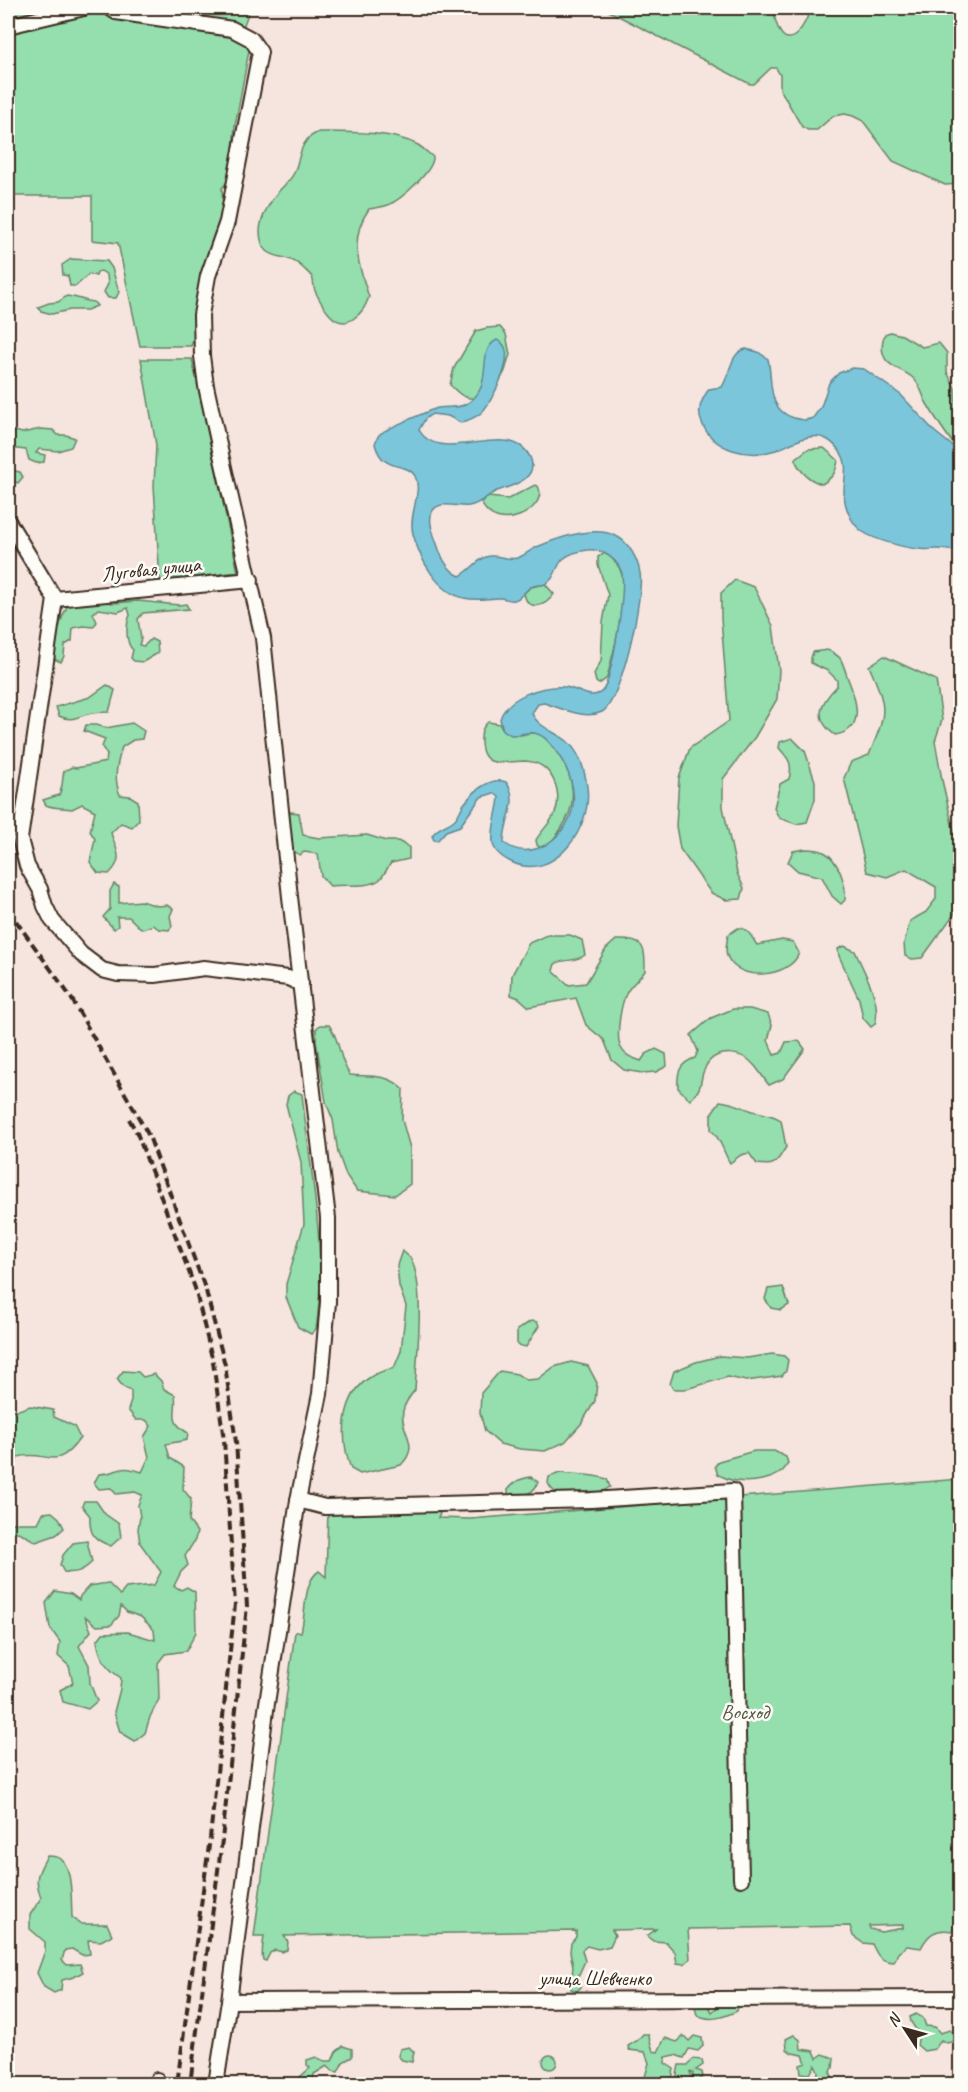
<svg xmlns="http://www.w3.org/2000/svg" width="968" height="2092" font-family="Caveat,sans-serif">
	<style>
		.green { fill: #95deae; stroke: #688466; stroke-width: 1.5; fill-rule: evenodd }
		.water { fill: #7bc6db; stroke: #61888f; stroke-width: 1.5 }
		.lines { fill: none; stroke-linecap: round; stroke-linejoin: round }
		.minor-casing { stroke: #3b2a1e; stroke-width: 18 }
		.minor { stroke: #fdfcf7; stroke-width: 14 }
		.rail { stroke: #3b2a1e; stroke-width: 4; stroke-dasharray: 9 4.5; stroke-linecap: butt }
		.labels { text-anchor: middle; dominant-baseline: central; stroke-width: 5; stroke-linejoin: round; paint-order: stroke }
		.street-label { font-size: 21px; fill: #3b2a1e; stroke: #fdfcf7 }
		.park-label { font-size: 21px; fill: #525742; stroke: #fdfcf7 }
	</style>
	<rect width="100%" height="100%" fill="#f6e4df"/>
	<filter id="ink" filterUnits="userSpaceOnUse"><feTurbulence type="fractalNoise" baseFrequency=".0167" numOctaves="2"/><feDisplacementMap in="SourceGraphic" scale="12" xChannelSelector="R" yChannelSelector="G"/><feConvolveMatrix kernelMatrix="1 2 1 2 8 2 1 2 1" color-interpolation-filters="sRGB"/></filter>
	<g filter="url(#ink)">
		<g class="green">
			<path d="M8,8H60L8,20Z"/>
			<path d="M190,8H250L244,25L239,28C228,24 196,14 190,8Z"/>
			<path d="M603,8H773C780,53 798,43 811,8H960V184L945,185L893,161L863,121L853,116L845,114L833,116L817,130H808L802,127L780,89V75L776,68H771L754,84H750Z"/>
			<path d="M102,10C148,17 208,24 250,45L235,126L231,177L222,188L223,210L207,255L195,315L194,337L191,346H140L118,243L92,240V196H8V31Z"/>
			<path d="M319,132C348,132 391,131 418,145C423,148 428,153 433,157C434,170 401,200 388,205C383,207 376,208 369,209C348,238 359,267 369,297C365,307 362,313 353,319C335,331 322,305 315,291C313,286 314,281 312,277C310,274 305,270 302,267C287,251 261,264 260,232C260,218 270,201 279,191C284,185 290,181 294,173C301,157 299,139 319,132Z"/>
			<path d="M71,259L107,261L112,268L119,292L116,298H108L104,292L108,284L107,275L101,271L97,272L96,276L89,274L76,286H70L68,276L63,275L62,265Z"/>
			<path d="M67,296C77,297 85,301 94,302L97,306L87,310H70L52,314L41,311L38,307L49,303L58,302Z"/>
			<path d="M500,327L506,334L510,355C506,363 507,368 504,373C498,386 482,403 466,397C460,396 455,389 450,385L454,368L476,331L487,328Z"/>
			<path d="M890,332L902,335L922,347L939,343L947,353V372L955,388L956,420L960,424V452C947,437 936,419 926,402C922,394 920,384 913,378C906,371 893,369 886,360C881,352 881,342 885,334Z"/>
			<path d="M141,359H192L238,572L160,581L154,486L156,445Z"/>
			<path d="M8,429L22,433L41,429L53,430L58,435H66L75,438L71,447L58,451L39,449L36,453L45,455L44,462L36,463L29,460L26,450L8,448V463L10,470L20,472L23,477L18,483L8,480Z"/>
			<path d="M808,449L824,448L838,460C836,473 833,477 822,484C810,481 799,471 795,459Z"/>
			<path d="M535,485L538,486C550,509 496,537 481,502L488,497L508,499Z"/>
			<path d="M605,553C612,558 620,566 622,575C627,603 614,650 607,678L599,684L596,682L594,674L601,661L603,622L608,595L598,565V557Z"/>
			<path d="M735,580L754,587L773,626L779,670L777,699L755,737L723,779V807L737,873L744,888L741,899L726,900L711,893L680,849L676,826L679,778L690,748L729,721L721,618V593Z"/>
			<path d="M545,584L554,594C545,607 527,612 524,593L531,587Z"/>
			<path d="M85,600L114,603L138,601L179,605L186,604L189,609L143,613L138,619L141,639L139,645L144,646L151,639L157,642L158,653L143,662L134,661L131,658L133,650C125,643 126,624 130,615L128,608L118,612L99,609L93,613L97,622L93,627L84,626L73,628L72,641L65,645L64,656L61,662L54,659C53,644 61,615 70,602Z"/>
			<path d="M828,650C832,652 837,655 840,658C843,663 845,670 847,676C855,696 868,730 835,735C812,718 821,702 837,686V680L828,671L811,663V658L813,652Z"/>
			<path d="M884,656L936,680L942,720L935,741L942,780L959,854L957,910L922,958L912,959L905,956L904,943L910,921L926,912L936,899V887L906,869L887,877L867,872L844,778L851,762L869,755C887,712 888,709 869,666Z"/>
			<path d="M107,685L115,690L109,712C103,712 95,712 88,714C77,717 71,722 59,716L56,707L90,697Z"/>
			<path d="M488,722L500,724L503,730C509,731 516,735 521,735C528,734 532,731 540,734C548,738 553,748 559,755C575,779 578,805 561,829C555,838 551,843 541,848L537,845L536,840C541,831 550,824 555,813C563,791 552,762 525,761C505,761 480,772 481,738C481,731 483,726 488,722Z"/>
			<path d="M132,723L144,731L142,739L133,740L122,747C117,764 113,778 120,795L130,796L138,801L139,820L132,827L121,823L111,833C116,850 125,859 109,874L98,873L90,862L95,839L90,831L95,811L82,804L72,809C63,807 54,809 46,805L43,800L59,795C63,787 62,780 64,771L72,767L76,768L106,762L107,755L102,747L105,739L84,731L86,725H97L106,728Z"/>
			<path d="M792,738L805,751L815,781V799L807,822L796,824L779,818L774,808L780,784L789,779C793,764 789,759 779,748L780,742Z"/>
			<path d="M290,812L299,813L303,835L319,838L367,835L386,841H398L409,847V859L391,863C387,868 384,876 379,880C368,888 344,884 330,886L321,876L318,854L304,852L300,855L289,849L288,835Z"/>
			<path d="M805,849C810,849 819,849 824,852C838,859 847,885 845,900L841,904L832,896L822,877L798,871L788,862L793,851Z"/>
			<path d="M114,884L119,887V903L141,901L158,906L167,905L173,909L170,916L172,926L169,930L159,929L153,925L143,929L138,926L129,917H117L118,926L114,929L103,917L110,909V891Z"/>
			<path d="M738,928C748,927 752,938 757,945L782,940L793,942L799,953C790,978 739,982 728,958C724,952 727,942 728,935Z"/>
			<path d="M547,935H570L582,940L585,955C574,963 566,958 555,964L553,971L569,985L586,983L606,949L616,940C644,939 645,945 645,971C640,978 631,985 627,992C621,1003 615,1037 621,1048C625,1056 633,1058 641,1061L646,1054L656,1049L666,1054L667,1066L656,1072L642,1073L624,1070L612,1060L604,1040L586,1025L576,998L529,1007L519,998L511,995L512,975L529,943Z"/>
			<path d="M960,942V990C955,976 953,956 960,942Z"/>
			<path d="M844,946L855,951C864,972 882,1001 875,1024L871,1027L863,1018L859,999L839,956L838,949Z"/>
			<path d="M733,1009H750L768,1014L772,1025L768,1040L774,1055L781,1053L786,1042L799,1041L805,1049L783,1079L769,1085C764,1079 760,1072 755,1066C743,1051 716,1048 706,1066C697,1082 706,1085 690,1100L678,1088C677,1073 679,1063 695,1058L698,1051L691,1035L711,1018Z"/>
			<path d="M320,1025H329C341,1041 338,1058 350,1075C370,1077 388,1073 403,1089L402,1120L410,1148V1184L395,1195L357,1191L346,1175L338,1153L333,1120L326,1102L316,1041V1029Z"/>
			<path d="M294,1091L302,1094C310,1169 328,1256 316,1329L311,1334L298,1327L286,1297V1284L304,1224L301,1162L286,1104L288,1096Z"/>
			<path d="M720,1101C732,1102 741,1107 753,1111C763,1114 772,1114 781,1120L786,1147C776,1163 776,1167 757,1164L749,1153L741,1155L730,1163C722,1150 722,1140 711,1130V1114Z"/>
			<path d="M402,1251C406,1254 410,1256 412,1261C425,1292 417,1355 415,1390C410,1396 405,1402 403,1411C399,1432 422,1444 401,1465L360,1474L351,1469C340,1439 340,1395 372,1376C378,1372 387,1370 394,1368L401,1351L406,1306L399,1286L397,1265Z"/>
			<path d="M783,1287L789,1305L781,1310L771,1308L765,1299L768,1289Z"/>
			<path d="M531,1321L537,1322L539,1326L526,1347L517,1345V1330Z"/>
			<path d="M772,1354L784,1356L788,1360L786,1371L782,1376L746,1381L728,1377L686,1389H674L670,1384L674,1371L696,1362L720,1356L747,1358Z"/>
			<path d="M571,1362L588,1366L597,1383L595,1401L581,1424L565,1442L545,1451L520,1449L500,1444L485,1431L480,1413L481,1393L500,1371L517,1374L526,1380L538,1379L554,1367Z"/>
			<path d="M123,1371L138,1372L143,1377L154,1374L161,1381L164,1389L175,1395C178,1414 167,1420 188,1433L187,1440L166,1444L170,1458L184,1467L183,1489L191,1499L189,1521L197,1532L195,1540L185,1556L188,1565L181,1572L174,1586L181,1590L187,1587L195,1592L196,1632L186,1651L165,1654L158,1663L159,1699L150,1717L145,1733L135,1741L120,1732L114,1712L120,1689L121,1678C106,1668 100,1658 97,1641L103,1633L128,1632L155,1640L154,1630L141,1617L127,1612L121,1606L119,1616L111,1625L97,1626L85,1616L91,1631L79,1646L89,1665L90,1683L97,1701L88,1709L63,1702L60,1690L73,1683L69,1666L58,1656L60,1642L50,1628L46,1603L55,1591L71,1594L79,1600L80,1596L89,1586L108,1583L120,1595L126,1588L154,1585L161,1572L140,1543L138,1529L140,1517L138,1505L142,1495L135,1492L116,1494L111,1488L99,1489L94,1483L99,1474C120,1474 116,1463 142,1472L149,1457L144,1437L151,1426L146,1420H136L128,1410L131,1401V1391L123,1387L117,1379Z"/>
			<path d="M30,1406L53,1410L54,1417L74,1426L80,1438C55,1474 48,1449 18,1457L8,1489V1451L13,1450V1443L8,1442V1410L16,1411Z"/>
			<path d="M754,1451H774L786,1457L788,1463C781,1481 748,1484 731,1480C727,1479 722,1476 718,1475L715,1466L719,1461Z"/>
			<path d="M560,1473C576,1475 591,1474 607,1479L610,1487C594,1498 557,1504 548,1483L549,1477Z"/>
			<path d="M531,1477L538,1482C535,1492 527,1494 518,1498L508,1495V1489C514,1481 520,1479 531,1477Z"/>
			<path d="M960,1479V1924H954L952,1931C936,1928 928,1934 921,1948L907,1946L898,1953L894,1962C880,1961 878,1957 872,1944L863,1943L853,1936L850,1926L688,1929L690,1959L684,1964L677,1963L675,1952L666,1942L653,1941L647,1936L656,1929L612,1930L615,1935L610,1946L598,1949L587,1946L582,1950L585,1961L577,1979L581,1987L577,1991L571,1989L573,1966L570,1952L571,1943L576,1937V1931L284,1936L288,1942L287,1950L282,1952L275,1950L270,1953L266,1961L263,1960C261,1954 263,1944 264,1936H254L295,1632H301C306,1614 303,1581 319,1571L326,1577L328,1511L431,1508L440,1514L438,1518L470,1519ZM903,1925V1928L881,1932L870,1929L869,1926Z"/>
			<path d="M84,1501H96L105,1514L119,1524L121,1537L111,1546C94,1540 89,1534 90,1516L82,1506Z"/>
			<path d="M52,1512L59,1518L64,1528L56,1535L36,1542L21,1533L8,1530V1523H38L43,1513Z"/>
			<path d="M87,1541L92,1562C83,1571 76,1574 64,1572L60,1565L63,1555L73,1543Z"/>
			<path d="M47,1856C52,1856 57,1856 61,1859C73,1868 71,1903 72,1917L81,1924H107L112,1935L101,1941L88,1940L90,1954L82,1955L72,1949L65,1950L62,1960L67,1965L80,1964L83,1972L74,1977L62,1980L61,1990L54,1993L44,1987L37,1973L45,1951V1942L30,1929V1915L41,1898C34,1878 37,1874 47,1856Z"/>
			<path d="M701,2004L708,2005L712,2012C720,2003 727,2006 738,2007L737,2011C724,2017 710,2022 697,2015L695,2008Z"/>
			<path d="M916,2014L923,2018L926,2026L935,2027L940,2033L950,2030L955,2035V2041L947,2043L941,2040L935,2049L924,2051L917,2045L919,2034L911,2022L910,2017Z"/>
			<path d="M643,2034H648L653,2051L658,2052L665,2038L677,2042L684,2036L689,2041L694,2036L702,2038L703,2046L698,2051L689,2049L684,2058L675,2055L666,2057L665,2063L674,2069L671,2084H637V2082L645,2077L649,2063L645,2052L629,2050L628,2046L638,2040Z"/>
			<path d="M794,2035L800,2040L801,2049L814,2051L817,2058L823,2054L834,2058L833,2068L830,2072L836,2084H817L818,2071L815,2065L810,2074L801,2073L800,2065L806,2063L803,2055L792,2053L787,2049L786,2039Z"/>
			<path d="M343,2046L352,2049V2057L343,2062L338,2072L333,2071L327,2066L314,2074L312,2084H297L300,2077L310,2068L307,2065V2060L316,2057L324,2061H332L336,2052Z"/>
			<path d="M409,2047L414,2052L412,2062L402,2060L398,2056L400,2049Z"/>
			<circle cx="550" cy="2062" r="7"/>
			<path d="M693,2059L702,2060L703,2065L696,2070L702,2072L703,2077L697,2082L693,2079V2073L690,2072L692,2078L689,2083L675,2084L679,2065H688Z"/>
		</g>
		<g class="water">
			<path d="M497,340C521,348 493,400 482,412C476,418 468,420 461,423L448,416L432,414L425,419L419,430C440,468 511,417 530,457C540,479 511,486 497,491C487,495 481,504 469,506C459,508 442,500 434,509C426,518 434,535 437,544C441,557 448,571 460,576C470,571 476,561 486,557C496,553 506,561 517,558C524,556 530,550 537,547C558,538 594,525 616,536C629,542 638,560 640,573C644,595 621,703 602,712C585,720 561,708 544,703L538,704L532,713C536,726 557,733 567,741C580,752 585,771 587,787C593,826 555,883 511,862C503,858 494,852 493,843C491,828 498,812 499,797L494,793L481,797L460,826L446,831L437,841L434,840L432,836C438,826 446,827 454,820C459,816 460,809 464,804C473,792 490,776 506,782C521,801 503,822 504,843C531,863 564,839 572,811C577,791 569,770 558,754C552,745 545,735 534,733C527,732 518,735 511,735L503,730L500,719C507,696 543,685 565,687C574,688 582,694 591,695C595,695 600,694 603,690C613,675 625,593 622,574C619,560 602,548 588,550C579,551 570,553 563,559C556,566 555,580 545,584C541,586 536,584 531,587C525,590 521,599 514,600C509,601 505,598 500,598C488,598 477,601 464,598C437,592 420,559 413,534C408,515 423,491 415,476C407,461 383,474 375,444C375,443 378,436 379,435C383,430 430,410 438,408C448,406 458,409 466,404C497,386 474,351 497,340Z"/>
			<path d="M746,349L758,352L768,359C773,381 766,410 794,418C801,420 806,421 813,418L821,407L829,383L839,373L852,368L864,369L901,395L935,432L960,452V552C953,551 945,549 938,549C932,549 925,550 919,549C905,548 875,540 863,532C851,524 844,506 844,492C844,475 850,463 838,449C834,444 829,440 824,438C808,432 790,445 776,450C748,459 713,450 702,423C696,410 702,399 709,389L722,387C731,373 730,352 746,349Z"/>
		</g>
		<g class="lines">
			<defs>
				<g id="minor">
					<path d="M110,8L116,12L232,29L251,39L260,52L227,222L208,276L201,315L202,356L206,386L222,459L263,638L290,897L328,1218V1302L320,1394L298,1500L266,1710L229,2001L216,2084"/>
					<path d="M8,26L84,8"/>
					<path d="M8,521L55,599L20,839L27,866L40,889L45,906L52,920L81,954L102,970L118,974L155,975L204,968L288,978L301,984"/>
					<path d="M55,599L251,580"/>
					<path d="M298,1500L325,1507L591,1500L733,1491L741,1879"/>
					<path d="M229,2001L960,1998"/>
					<path d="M157,2084V2080"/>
				</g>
			</defs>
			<use href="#minor" class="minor-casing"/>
			<use href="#minor" class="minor"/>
			<g class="rail">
				<path d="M8,910L70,996L149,1136L206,1291L225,1365L236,1442L247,1606L222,1840L190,2084"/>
				<path d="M129,1119L137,1133L195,1288L213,1362L224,1440L235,1604L210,1838L177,2084"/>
			</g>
		</g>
	</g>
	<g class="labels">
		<g class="street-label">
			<text transform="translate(151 569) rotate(-6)">Луговая улица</text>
			<text x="595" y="1978">улица Шевченко</text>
		</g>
		<g class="park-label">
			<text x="745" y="1712">Восход</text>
		</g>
	</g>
	<rect width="968" height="2092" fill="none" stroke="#fdfcf7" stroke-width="30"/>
	<rect x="15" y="15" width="938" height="2062" fill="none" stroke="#3b2a1e" stroke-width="2" filter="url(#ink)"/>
	<g transform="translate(905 2029) rotate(306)" stroke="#fdfcf7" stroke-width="4.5" paint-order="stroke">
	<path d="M0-4.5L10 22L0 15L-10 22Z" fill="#3b2a1e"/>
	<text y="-9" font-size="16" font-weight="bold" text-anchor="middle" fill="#3b2a1e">N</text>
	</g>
</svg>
